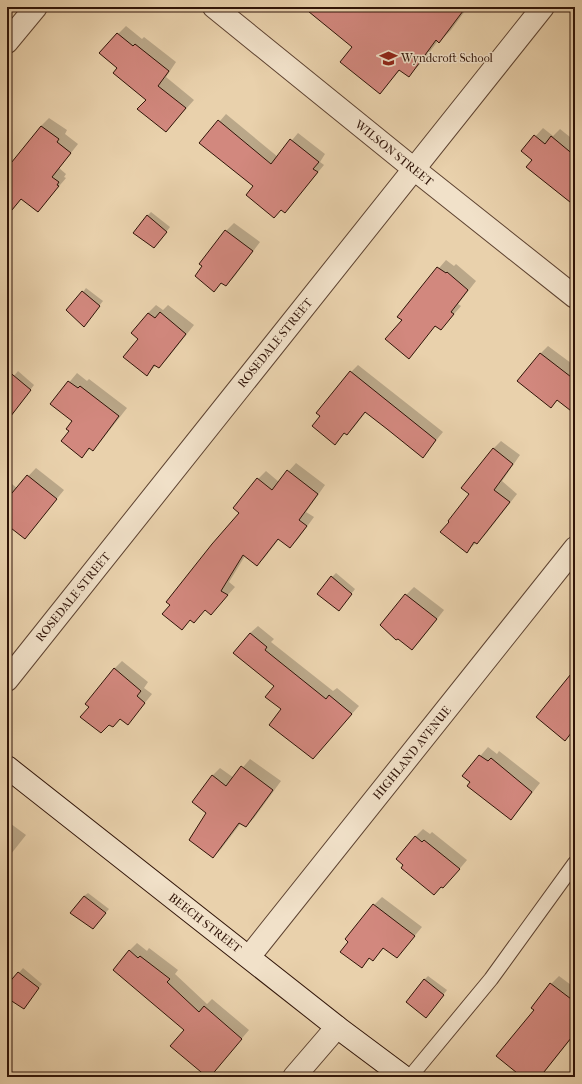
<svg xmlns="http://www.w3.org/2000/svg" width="582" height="1084" font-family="'IM FELL French Canon',serif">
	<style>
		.shadow { fill: #0003 }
		.building { fill: #d2887e; stroke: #301408 }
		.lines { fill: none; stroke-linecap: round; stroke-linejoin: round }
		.lane-casing { stroke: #5e4331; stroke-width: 16 }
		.street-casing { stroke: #5e4331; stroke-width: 24 }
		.secondary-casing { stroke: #301408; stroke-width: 24 }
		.lane { stroke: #f1e1c9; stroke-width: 14 }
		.street { stroke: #f1e1c9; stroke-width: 22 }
		.secondary { stroke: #f1e1c9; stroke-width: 22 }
		.labels { text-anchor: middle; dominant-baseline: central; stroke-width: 3; stroke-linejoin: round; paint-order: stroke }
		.poi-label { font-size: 12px; fill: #301408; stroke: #f1e1c9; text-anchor: start }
		.street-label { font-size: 12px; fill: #301408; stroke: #f1e1c9 }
	</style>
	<rect width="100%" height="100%" fill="#e9d1ac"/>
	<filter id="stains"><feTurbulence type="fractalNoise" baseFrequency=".005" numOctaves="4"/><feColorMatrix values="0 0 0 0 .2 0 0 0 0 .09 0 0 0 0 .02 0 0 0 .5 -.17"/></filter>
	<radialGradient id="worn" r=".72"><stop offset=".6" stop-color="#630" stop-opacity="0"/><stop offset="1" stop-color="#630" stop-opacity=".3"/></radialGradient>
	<g class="shadow">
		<path d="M312,7H468L451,30L439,42L438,41L420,64L409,76L400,70L380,92L354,46Z"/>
		<path d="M126,26L142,39L144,37L176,62L166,77L194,100L166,131L147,100L118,67V34Z"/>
		<path d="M226,114L278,157L298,133L325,154L320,162L324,165L285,212L201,143Z"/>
		<path d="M49,118L67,130L65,134L78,144L59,168L66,174L64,177L66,178L38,211L22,198L8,213L7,170L41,126Z"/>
		<path d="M543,128L553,136L560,129L575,141V205L534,159L522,151Z"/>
		<path d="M151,212L170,227L158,243L147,216Z"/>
		<path d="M234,223L260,242L234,277L226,285L222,282L214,291L226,231Z"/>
		<path d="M446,260L454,266L456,264L476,281L458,304L461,306L449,320L436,325L409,357L403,320L398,316Z"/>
		<path d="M86,288L103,301L87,321L83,292Z"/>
		<path d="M156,305L163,310L168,305L194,325L167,359L159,367L156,365L147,375L140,338L148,313Z"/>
		<path d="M548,346L575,366V413L558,400L551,407L540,354Z"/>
		<path d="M358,365L443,432L423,456L366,412L354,427L347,434L345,432L335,443L351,372Z"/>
		<path d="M18,371L34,385L20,404L7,401V384Z"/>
		<path d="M77,373L87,381L89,379L127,408L101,441L93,449L91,448L82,456L70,431L74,421L51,404Z"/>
		<path d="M501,441L520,455L502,481L517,494L485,535L467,551L470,494L493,449Z"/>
		<path d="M296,463L325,485L306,512L314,517L298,539L290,547L279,539L265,557L257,565L245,556L229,582L235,587L219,605L211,613L205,609L191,619L182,628L258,479L266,471L279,482Z"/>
		<path d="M36,468L64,490L32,529L7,524V480L17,488Z"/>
		<path d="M336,573L355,589L339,610L332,577Z"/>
		<path d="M414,587L444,610L420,641L412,649L406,595Z"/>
		<path d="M258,626L274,639L271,642L333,691L337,688L359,706L313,758L283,709L275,686L250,633Z"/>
		<path d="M122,661L148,682L144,688L152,694L128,724L121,718L109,724L90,707L114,669Z"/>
		<path d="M488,747L497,754L499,751L540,783L518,811L511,819L472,782L463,776Z"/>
		<path d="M250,759L281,781L254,818L246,826L241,823L221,849L213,857L208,812L212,776L220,768L234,778Z"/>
		<path d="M7,821L26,835L7,859Z"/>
		<path d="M423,829L430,834L432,832L467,860L451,879L404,865L415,837Z"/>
		<path d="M88,893L109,909L96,924L84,896Z"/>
		<path d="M382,897L422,927L397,957L384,948L373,960L370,958L362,967L350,941L347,939L374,905Z"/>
		<path d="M137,943L147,951L149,948L178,970L175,974L207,1004L212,999L249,1030L209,1077L185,1030L129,951Z"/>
		<path d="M23,968L42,984L27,1004L7,996V987Z"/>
		<path d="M428,976L447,990L430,1012L424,980Z"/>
		<path d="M559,976L575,988V1034L546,1070L539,1077H537L535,1010L551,984Z"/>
	</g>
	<g class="building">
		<path d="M303,7H466L439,43L436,40L409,77L399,70L380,94L340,62L352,47Z"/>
		<path d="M117,33L133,46L135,44L169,71L158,86L186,108L166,132L137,109L146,100L113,73L117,68L99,53Z"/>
		<path d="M218,120L271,164L290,139L319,162L313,169L318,172L285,213L281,210L274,218L246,195L253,186L199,143Z"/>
		<path d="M41,126L59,139L57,142L71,153L52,177L59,182L57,185L59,186L38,212L21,199L7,216V168Z"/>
		<path d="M534,135L545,144L551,136L575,156V206L526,167L532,160L521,151Z"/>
		<path d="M147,215L167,232L154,248L133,233Z"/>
		<path d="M225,230L253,251L226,286L221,283L214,292L195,276L202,266L199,264Z"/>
		<path d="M437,267L446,273L447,272L468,290L451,312L454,314L441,330L435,326L409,359L385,339L402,320L397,317Z"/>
		<path d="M82,291L100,306L84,327L66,310Z"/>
		<path d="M160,312L186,334L159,368L154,365L147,376L123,357L138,339L131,333L148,313L155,318Z"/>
		<path d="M540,353L575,380V414L557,400L551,408L517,381Z"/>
		<path d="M7,370L31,390L7,421Z"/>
		<path d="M350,371L436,440L423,458L387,429L365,412L347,435L344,433L335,445L312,426L320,416L316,413Z"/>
		<path d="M68,381L78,388L80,386L119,416L93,451L89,448L82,458L61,441L69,431L66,429L72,421L50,404Z"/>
		<path d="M493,448L513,464L494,490L510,502L477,544L474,542L467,553L440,532L449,522L448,521L469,494L461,488Z"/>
		<path d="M287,470L318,494L299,520L307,526L290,548L278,539L257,566L243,555L221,591L228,595L211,615L205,610L194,623L190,620L182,630L162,614L170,605L166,602L212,544L239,513L233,508L257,478L272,490Z"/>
		<path d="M27,475L57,499L25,539L7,525V499Z"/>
		<path d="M331,576L352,594L339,611L317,594Z"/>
		<path d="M405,594L437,619L412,650L398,639L396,640L380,625Z"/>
		<path d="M250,633L267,647L265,650L326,699L329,695L352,714L313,759L269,725L281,709L265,697L274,686L233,653Z"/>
		<path d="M114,668L141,691L137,696L145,703L128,725L120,719L113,727L109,725L101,733L80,717L89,707L85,704Z"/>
		<path d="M575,669V728L565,741L536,717Z"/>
		<path d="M479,755L488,761L491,758L532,792L511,820L467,786L470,782L462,776Z"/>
		<path d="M241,766L273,790L246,827L239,823L213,858L189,840L206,813L192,802L212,775L226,786Z"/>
		<path d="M415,836L422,842L424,840L460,869L443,888L441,887L434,895L401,868L403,865L396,859Z"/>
		<path d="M84,896L106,913L93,929L70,913Z"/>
		<path d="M373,904L415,936L397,958L383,948L373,961L369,958L362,968L340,952L348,942L345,939Z"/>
		<path d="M129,950L138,958L140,956L170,979L167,982L199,1012L204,1006L242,1039L210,1077H207L170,1046L184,1030L113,970Z"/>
		<path d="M18,972L39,988L24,1009L7,998V985Z"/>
		<path d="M424,979L444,995L426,1018L406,1002Z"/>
		<path d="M550,983L575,1002V1033L540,1077H522L496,1056L534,1010L531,1008Z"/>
	</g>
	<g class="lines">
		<defs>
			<path id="lane" d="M410,1077L491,979L575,863"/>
			<g id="street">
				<path d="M214,7L414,169L575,297"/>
				<path d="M7,42L36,7"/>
				<path d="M7,680L543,7"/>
				<path d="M249,957L575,548"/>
				<path d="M294,1077L337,1027"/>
			</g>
			<path id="secondary" d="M7,767L337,1027L404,1077"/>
		</defs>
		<use href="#lane" class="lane-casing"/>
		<use href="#street" class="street-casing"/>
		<use href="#secondary" class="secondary-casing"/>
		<use href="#lane" class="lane"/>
		<use href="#street" class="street"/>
		<use href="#secondary" class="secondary"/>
	</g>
	<defs>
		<symbol id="school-bare" viewBox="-9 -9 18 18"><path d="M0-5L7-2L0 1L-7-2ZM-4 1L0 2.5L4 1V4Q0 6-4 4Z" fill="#8f2418" stroke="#f1e1c9" stroke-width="2.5" paint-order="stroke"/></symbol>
	</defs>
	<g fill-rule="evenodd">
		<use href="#school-bare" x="376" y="46" width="25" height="25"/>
	</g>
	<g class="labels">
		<g class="poi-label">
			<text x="401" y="58">Wyndcroft School</text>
		</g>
		<g class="street-label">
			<text transform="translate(394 153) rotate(39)">WILSON STREET</text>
			<text transform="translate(275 343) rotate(-51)">ROSEDALE STREET</text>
			<text transform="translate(73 597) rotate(-51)">ROSEDALE STREET</text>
			<text transform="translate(412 753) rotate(-51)">HIGHLAND AVENUE</text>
			<text transform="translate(205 923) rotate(38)">BEECH STREET</text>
		</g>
	</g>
	<rect width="582" height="1084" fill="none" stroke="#e9d1ac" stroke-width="24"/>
	<rect x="8" y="8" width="566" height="1068" fill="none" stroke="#301408" stroke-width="2"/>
	<rect x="12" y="12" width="558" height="1060" fill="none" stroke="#301408"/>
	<rect width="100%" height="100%" filter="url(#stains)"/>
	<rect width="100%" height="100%" fill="url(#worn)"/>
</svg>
